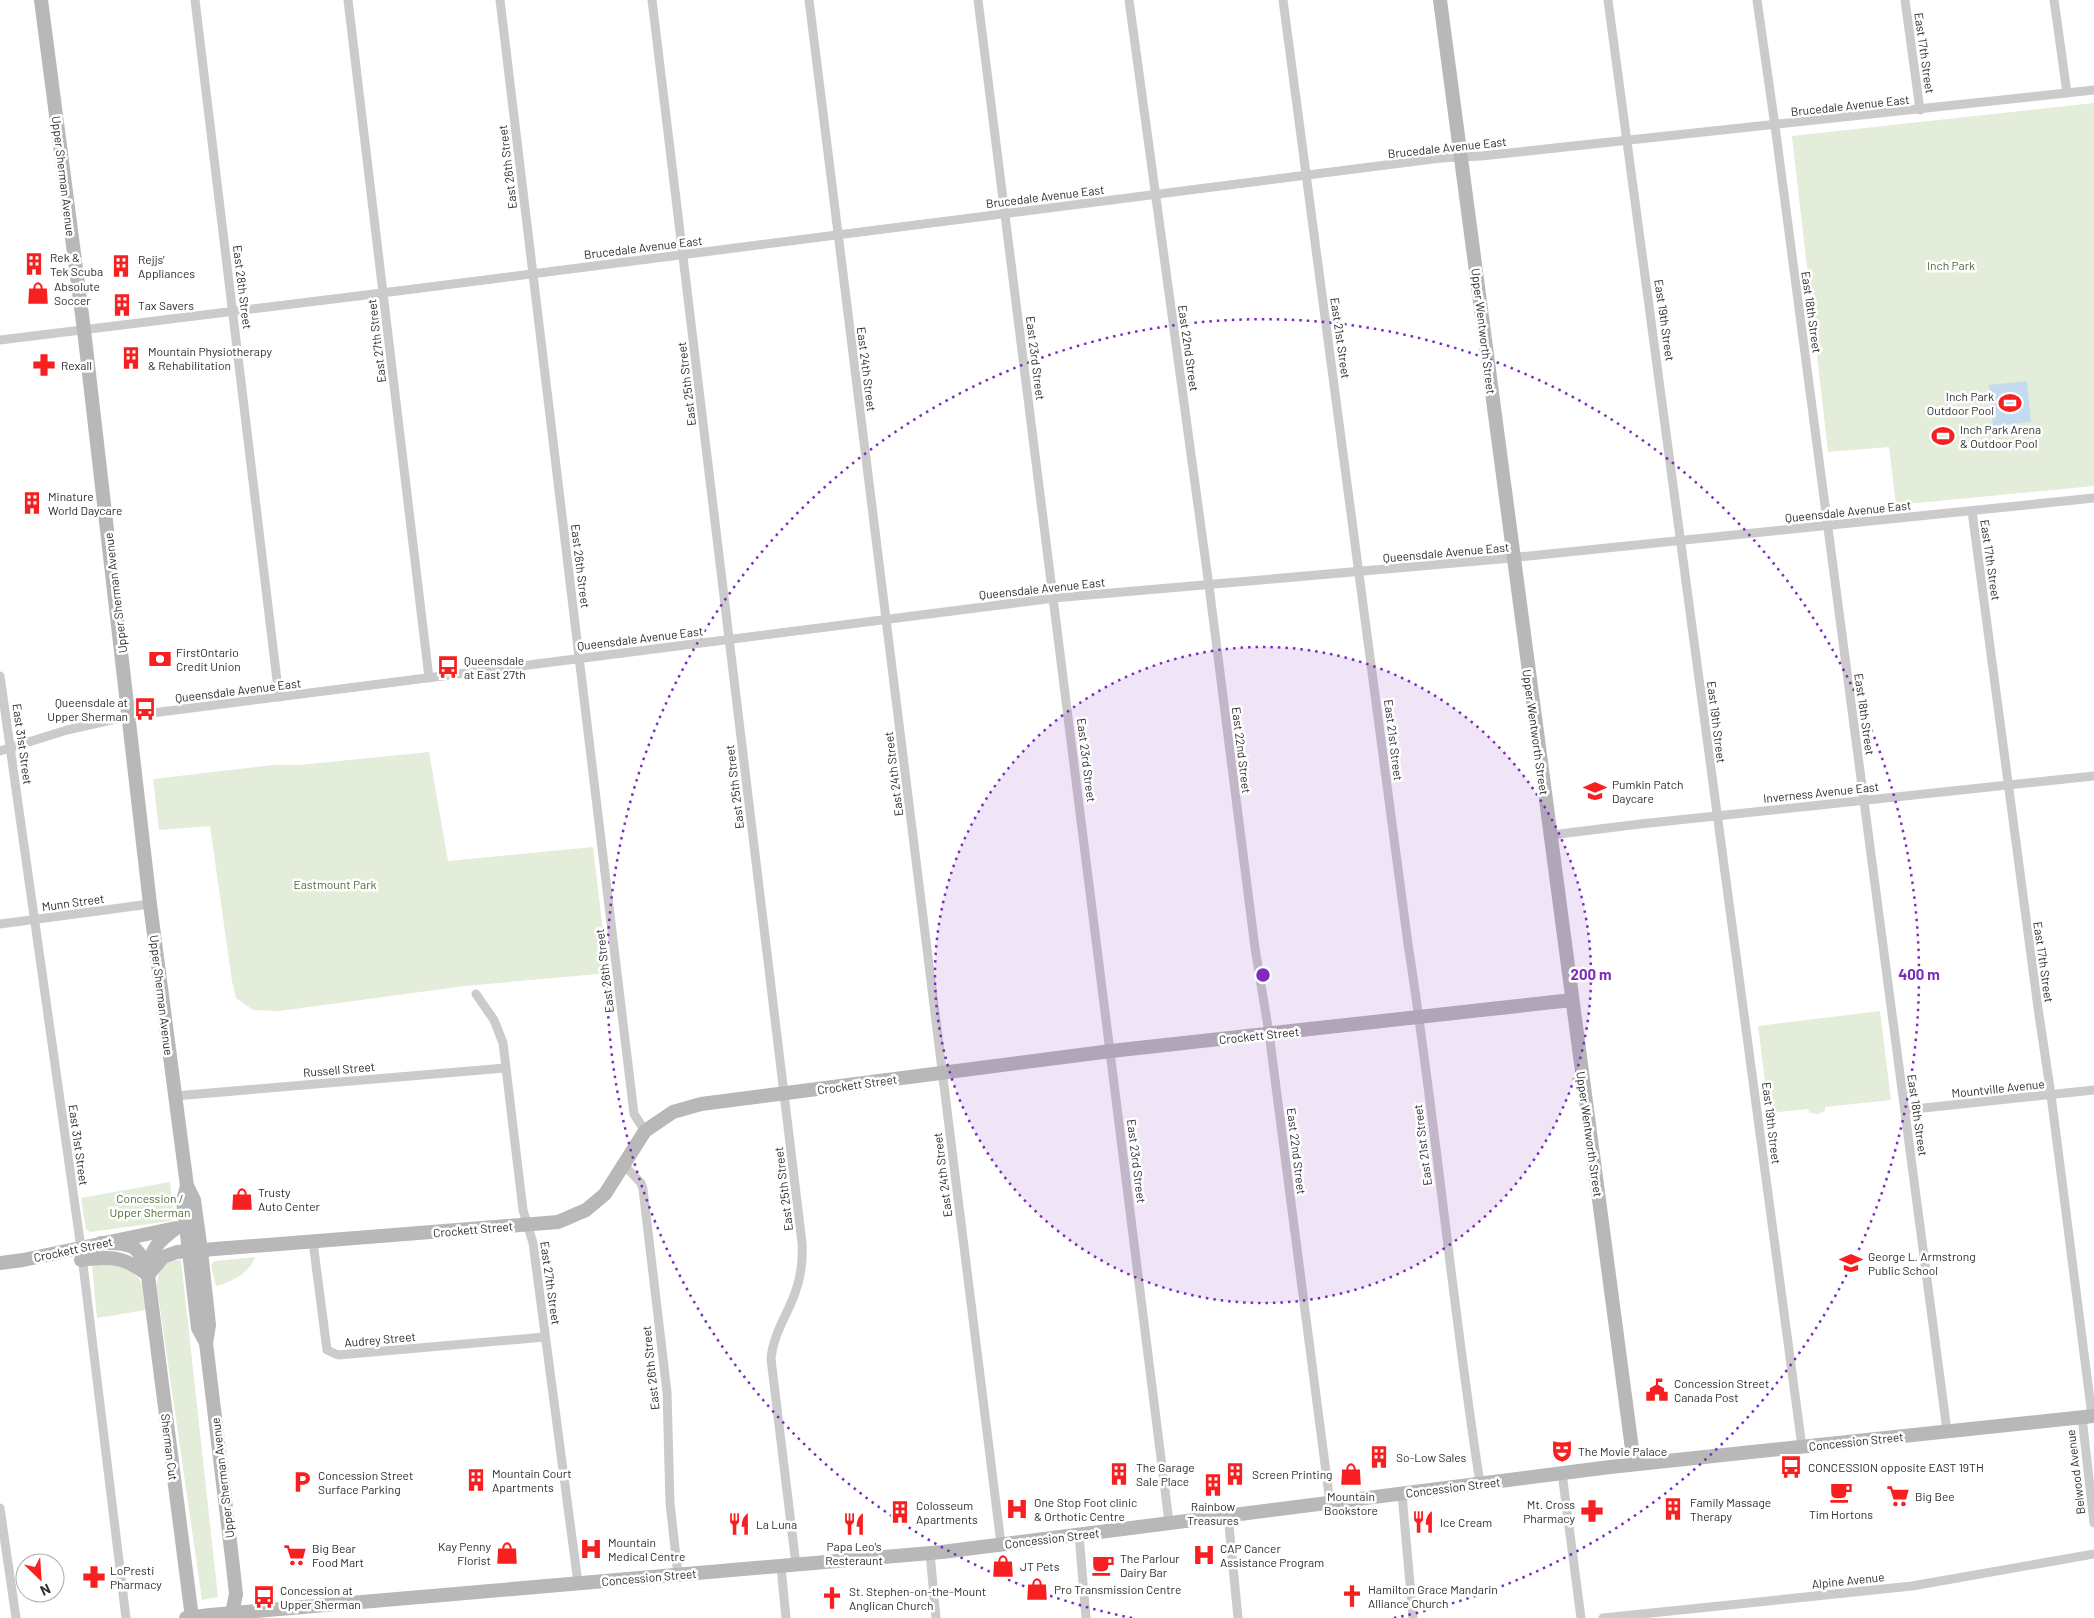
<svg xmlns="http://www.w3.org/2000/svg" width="2094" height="1618" font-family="Barlow,sans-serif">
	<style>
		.green { fill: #e3edda }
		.water { fill: #c4dbef }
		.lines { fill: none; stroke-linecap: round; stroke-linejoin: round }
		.street { stroke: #cbcbcb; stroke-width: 9 }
		.secondary { stroke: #b8b8b8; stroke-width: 14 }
		.secondary-bridge { stroke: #b8b8b8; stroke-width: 14 }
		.ring { fill: none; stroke: #7b2cbf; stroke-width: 2.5; stroke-dasharray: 2.5 5 }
		.labels { text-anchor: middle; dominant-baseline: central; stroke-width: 5; stroke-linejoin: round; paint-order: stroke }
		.street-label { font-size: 12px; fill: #2e2e2e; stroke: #fff }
		.poi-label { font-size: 12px; fill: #2e2e2e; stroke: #fff; text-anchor: start }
		.park-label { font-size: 12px; fill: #4d6e37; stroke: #fff }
		.centre { fill: #7b2cbf; stroke: #fff; stroke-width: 2.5 }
		.ring-label { font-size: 15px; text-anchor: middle; font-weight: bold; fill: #7b2cbf; stroke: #fff; stroke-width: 5; stroke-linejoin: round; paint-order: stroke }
	</style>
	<rect width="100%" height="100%" fill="#fff"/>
	<g class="green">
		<path d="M2094,103V486L1896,505L1889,447L1828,452L1792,136Z"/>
		<path d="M429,752L448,861L593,847L608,973L465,986L279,1011L253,1010L236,998L232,981L210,826L159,830L153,779L273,765H299Z"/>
		<path d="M1880,1011L1891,1100L1825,1107V1111L1818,1114L1810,1113L1808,1109L1769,1113L1758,1026Z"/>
		<path d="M170,1182L174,1216L171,1221L90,1232L86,1229L81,1198Z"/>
		<path d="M255,1257C251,1272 230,1283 216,1286L211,1265L215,1261Z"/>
		<path d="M174,1260H181L218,1597L202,1600L157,1287C157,1274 160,1264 174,1260Z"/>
		<path d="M115,1262C143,1276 143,1280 146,1310L97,1318L92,1267L95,1264Z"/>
	</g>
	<path class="water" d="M2027,381L2031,422L1993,426L1989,385Z"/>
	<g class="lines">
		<g class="street">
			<path d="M195,0L279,697"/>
			<path d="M348,0L429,678"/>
			<path d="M500,0L634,1114L645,1131"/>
			<path d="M652,0L802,1243C803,1260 801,1277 795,1293C787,1316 773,1334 771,1359L796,1565"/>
			<path d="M809,0L1001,1544"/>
			<path d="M978,0L1169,1522"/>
			<path d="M1129,0L1209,586L1255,948L1269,1033L1330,1503"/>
			<path d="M1283,0L1408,944C1436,1123 1452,1304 1480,1483"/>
			<path d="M1608,0L1802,1447"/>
			<path d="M1757,0L1775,126L1947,1431"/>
			<path d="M1905,0L1920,110"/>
			<path d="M2054,0L2067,93"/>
			<path d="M0,340L374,294L1441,158L1481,156L2094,90"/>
			<path d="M1972,511L2038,1008L2051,1095L2092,1416"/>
			<path d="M0,676L81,1248L126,1618"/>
			<path d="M0,751L67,730L129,716L1054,598L1500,559L2094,498"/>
			<path d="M1551,835L1640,824L2094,776"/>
			<path d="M0,924L150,904"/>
			<path d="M476,994L494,1020L503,1043L523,1210L533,1243L578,1583"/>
			<path d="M175,1096L505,1068"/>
			<path d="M1905,1110L2094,1090"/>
			<path d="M624,1165L641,1183L643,1189L667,1392L670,1503L678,1575"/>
			<path d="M313,1242L327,1350L338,1355L545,1337"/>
			<path d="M2082,1417L2094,1523"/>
			<path d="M1562,1473L1581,1618"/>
			<path d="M1402,1494L1413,1618"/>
			<path d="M0,1508L16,1618"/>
			<path d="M1228,1515L1238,1618"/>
			<path d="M1079,1534L1086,1618"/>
			<path d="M930,1553L936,1618"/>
			<path d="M781,1567L786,1618"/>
			<path d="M1603,1618L1912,1586L2094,1554"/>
		</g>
		<g class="secondary">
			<path d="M41,0L84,330L150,904L187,1186L194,1200L201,1251L209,1325L206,1343"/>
			<path d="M1440,0L1634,1464"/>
			<path d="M187,1186L183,1201L198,1328L206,1343L232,1558L236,1594L232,1613"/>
			<path d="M101,1243C131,1242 141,1245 148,1275L192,1618"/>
			<path d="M81,1260C111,1256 124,1256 148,1275"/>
			<path d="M0,1263L23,1260L176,1228"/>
			<path d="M149,1270C150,1249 159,1241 175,1229"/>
			<path d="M148,1275L163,1257L177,1252L558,1222L586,1210L605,1194L645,1131L673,1112L701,1104L1111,1051L1572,1000"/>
			<path d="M210,1615L942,1552L1610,1467L2094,1416"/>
		</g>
		<path class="secondary-bridge" d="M186,1618L210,1615"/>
	</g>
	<circle cx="1263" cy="975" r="328" fill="#7b2cbf" fill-opacity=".12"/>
	<g class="ring">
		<circle cx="1263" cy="975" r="328"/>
		<path d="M1132 1618A656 656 0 1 1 1394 1618"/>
	</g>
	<defs>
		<symbol id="building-bare" viewBox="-9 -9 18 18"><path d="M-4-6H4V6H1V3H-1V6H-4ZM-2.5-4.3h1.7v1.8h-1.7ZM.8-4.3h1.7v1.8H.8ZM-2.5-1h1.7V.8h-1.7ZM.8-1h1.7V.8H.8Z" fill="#f71f1f" stroke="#fff" stroke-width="2.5" paint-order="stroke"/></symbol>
		<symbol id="shop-bare" viewBox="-9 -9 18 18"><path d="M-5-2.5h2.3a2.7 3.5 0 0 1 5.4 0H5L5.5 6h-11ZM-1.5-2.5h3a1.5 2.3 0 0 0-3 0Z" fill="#f71f1f" stroke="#fff" stroke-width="2.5" paint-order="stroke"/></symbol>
		<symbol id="pharmacy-bare" viewBox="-9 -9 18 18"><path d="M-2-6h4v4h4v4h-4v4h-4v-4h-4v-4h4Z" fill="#f71f1f" stroke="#fff" stroke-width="2.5" paint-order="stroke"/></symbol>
		<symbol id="stadium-bare" viewBox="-9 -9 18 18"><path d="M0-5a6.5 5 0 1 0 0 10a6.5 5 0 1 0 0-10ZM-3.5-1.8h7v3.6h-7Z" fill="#f71f1f" stroke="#fff" stroke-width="2.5" paint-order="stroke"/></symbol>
		<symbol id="bank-bare" viewBox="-9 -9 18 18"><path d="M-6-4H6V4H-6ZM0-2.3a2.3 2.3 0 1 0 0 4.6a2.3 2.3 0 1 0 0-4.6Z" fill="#f71f1f" stroke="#fff" stroke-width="2.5" paint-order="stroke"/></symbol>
		<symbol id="bus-bare" viewBox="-9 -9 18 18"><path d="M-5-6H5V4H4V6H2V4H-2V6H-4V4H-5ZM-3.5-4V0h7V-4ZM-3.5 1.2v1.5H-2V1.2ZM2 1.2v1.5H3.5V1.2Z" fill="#f71f1f" stroke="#fff" stroke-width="2.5" paint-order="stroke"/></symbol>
		<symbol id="school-bare" viewBox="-9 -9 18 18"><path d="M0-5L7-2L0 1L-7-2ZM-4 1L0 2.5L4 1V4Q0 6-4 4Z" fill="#f71f1f" stroke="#fff" stroke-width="2.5" paint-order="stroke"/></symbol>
		<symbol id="civic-bare" viewBox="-9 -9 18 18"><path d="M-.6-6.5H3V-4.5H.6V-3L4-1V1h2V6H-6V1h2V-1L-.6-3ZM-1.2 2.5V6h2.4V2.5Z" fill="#f71f1f" stroke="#fff" stroke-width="2.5" paint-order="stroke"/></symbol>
		<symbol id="theatre-bare" viewBox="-9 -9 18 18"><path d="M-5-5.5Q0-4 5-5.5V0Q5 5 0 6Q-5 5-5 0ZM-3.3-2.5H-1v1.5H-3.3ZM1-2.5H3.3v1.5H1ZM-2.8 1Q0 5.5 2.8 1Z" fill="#f71f1f" stroke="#fff" stroke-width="2.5" paint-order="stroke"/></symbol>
		<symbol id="parking-bare" viewBox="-9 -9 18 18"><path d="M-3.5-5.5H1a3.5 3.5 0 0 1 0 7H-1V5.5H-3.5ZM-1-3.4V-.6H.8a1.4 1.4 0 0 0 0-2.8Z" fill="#f71f1f" stroke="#fff" stroke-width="2.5" paint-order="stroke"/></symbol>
		<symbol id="cafe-bare" viewBox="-9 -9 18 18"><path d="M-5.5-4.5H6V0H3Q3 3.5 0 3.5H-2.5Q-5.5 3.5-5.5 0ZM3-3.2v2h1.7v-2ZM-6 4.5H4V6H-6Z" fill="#f71f1f" stroke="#fff" stroke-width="2.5" paint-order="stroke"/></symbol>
		<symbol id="supermarket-bare" viewBox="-9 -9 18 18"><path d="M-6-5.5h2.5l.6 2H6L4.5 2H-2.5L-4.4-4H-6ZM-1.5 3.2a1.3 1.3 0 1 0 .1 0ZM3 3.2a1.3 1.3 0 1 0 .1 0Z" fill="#f71f1f" stroke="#fff" stroke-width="2.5" paint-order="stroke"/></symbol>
		<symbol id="hospital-bare" viewBox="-9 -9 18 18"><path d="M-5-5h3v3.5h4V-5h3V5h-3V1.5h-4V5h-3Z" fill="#f71f1f" stroke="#fff" stroke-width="2.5" paint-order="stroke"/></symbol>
		<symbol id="restaurant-bare" viewBox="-9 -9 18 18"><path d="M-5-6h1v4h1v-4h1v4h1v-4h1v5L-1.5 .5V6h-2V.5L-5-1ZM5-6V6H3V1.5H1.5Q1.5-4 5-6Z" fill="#f71f1f" stroke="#fff" stroke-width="2.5" paint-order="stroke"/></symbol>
		<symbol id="church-bare" viewBox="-9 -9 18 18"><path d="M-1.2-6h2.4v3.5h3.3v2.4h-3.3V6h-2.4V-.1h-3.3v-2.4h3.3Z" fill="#f71f1f" stroke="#fff" stroke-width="2.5" paint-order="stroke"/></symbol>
	</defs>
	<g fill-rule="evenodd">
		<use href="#building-bare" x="18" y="248" width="32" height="32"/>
		<use href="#building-bare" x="105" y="250" width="32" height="32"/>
		<use href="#shop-bare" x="22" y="277" width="32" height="32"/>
		<use href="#building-bare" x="106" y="289" width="32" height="32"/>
		<use href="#building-bare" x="115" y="342" width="32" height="32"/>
		<use href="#pharmacy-bare" x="28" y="349" width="32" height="32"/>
		<use href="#stadium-bare" x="1994" y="387" width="32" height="32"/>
		<use href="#stadium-bare" x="1927" y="420" width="32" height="32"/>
		<use href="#building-bare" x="16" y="487" width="32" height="32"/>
		<use href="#bank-bare" x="144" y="643" width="32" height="32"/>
		<use href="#bus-bare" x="432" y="651" width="32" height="32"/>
		<use href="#bus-bare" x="129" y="693" width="32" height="32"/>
		<use href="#school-bare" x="1579" y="775" width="32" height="32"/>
		<use href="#shop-bare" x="226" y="1183" width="32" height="32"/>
		<use href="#school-bare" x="1835" y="1247" width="32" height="32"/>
		<use href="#civic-bare" x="1641" y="1374" width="32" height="32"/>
		<use href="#theatre-bare" x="1546" y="1435" width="32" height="32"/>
		<use href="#building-bare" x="1363" y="1441" width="32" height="32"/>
		<use href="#bus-bare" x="1775" y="1451" width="32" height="32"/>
		<use href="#building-bare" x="1103" y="1458" width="32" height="32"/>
		<use href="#building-bare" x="1219" y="1458" width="32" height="32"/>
		<use href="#shop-bare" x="1335" y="1458" width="32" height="32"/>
		<use href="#building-bare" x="460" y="1464" width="32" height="32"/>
		<use href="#parking-bare" x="286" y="1466" width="32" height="32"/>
		<use href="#building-bare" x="1197" y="1469" width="32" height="32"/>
		<use href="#cafe-bare" x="1825" y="1476" width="32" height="32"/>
		<use href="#supermarket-bare" x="1882" y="1480" width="32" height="32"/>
		<use href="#hospital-bare" x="1001" y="1493" width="32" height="32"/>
		<use href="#building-bare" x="1657" y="1493" width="32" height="32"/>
		<use href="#pharmacy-bare" x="1576" y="1495" width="32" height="32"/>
		<use href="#building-bare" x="884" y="1496" width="32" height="32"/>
		<use href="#restaurant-bare" x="1407" y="1506" width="32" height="32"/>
		<use href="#restaurant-bare" x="723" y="1508" width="32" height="32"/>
		<use href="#restaurant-bare" x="838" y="1508" width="32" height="32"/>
		<use href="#hospital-bare" x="575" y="1533" width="32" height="32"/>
		<use href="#shop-bare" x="491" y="1537" width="32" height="32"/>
		<use href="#supermarket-bare" x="279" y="1539" width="32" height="32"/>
		<use href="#hospital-bare" x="1188" y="1539" width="32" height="32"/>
		<use href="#cafe-bare" x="1087" y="1549" width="32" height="32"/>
		<use href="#shop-bare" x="987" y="1550" width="32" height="32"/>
		<use href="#pharmacy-bare" x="78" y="1561" width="32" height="32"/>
		<use href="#shop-bare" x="1021" y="1573" width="32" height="32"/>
		<use href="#church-bare" x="1336" y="1580" width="32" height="32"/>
		<use href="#bus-bare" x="248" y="1581" width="32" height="32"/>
		<use href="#church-bare" x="816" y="1582" width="32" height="32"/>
	</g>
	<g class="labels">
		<g class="street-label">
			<text transform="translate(1925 53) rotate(82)">East 17th Street</text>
			<text transform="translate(1850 105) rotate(-6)">Brucedale Avenue East</text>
			<text transform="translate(1447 147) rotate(-6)">Brucedale Avenue East</text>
			<text transform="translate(507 167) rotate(-97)">East 26th Street</text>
			<text transform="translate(64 176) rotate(83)">Upper Sherman Avenue</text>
			<text transform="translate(1045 196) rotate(-7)">Brucedale Avenue East</text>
			<text transform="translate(643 247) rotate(-7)">Brucedale Avenue East</text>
			<text transform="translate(243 287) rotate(83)">East 28th Street</text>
			<text transform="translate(1812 312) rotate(82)">East 18th Street</text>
			<text transform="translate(1665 320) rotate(82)">East 19th Street</text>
			<text transform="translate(1484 331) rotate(83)">Upper Wentworth Street</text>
			<text transform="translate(1341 338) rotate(82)">East 21st Street</text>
			<text transform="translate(376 341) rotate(-97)">East 27th Street</text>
			<text transform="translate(1189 348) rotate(82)">East 22nd Street</text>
			<text transform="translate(1036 358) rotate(83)">East 23rd Street</text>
			<text transform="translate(867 369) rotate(83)">East 24th Street</text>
			<text transform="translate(686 384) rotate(-97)">East 25th Street</text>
			<text transform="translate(1848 511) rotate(-6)">Queensdale Avenue East</text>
			<text transform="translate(1446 552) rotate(-5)">Queensdale Avenue East</text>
			<text transform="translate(1991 560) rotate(82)">East 17th Street</text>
			<text transform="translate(581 566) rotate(83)">East 26th Street</text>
			<text transform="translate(1042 588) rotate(-6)">Queensdale Avenue East</text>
			<text transform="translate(115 593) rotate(-97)">Upper Sherman Avenue</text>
			<text transform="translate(640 638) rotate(-7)">Queensdale Avenue East</text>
			<text transform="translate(238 690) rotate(-7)">Queensdale Avenue East</text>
			<text transform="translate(1865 714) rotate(82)">East 18th Street</text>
			<text transform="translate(1717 722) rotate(83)">East 19th Street</text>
			<text transform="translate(1536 732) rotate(82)">Upper Wentworth Street</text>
			<text transform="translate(1394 740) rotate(83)">East 21st Street</text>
			<text transform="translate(23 744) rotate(82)">East 31st Street</text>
			<text transform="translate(1242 750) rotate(83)">East 22nd Street</text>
			<text transform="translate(1087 760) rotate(83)">East 23rd Street</text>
			<text transform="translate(893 774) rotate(-97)">East 24th Street</text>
			<text transform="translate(734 787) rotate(-97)">East 25th Street</text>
			<text transform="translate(1821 792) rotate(-6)">Inverness Avenue East</text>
			<text transform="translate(73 902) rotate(-8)">Munn Street</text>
			<text transform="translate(2044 962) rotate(82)">East 17th Street</text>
			<text transform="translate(604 971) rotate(-97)">East 26th Street</text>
			<text transform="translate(162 995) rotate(83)">Upper Sherman Avenue</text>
			<text transform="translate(1259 1035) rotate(-6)">Crockett Street</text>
			<text transform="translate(339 1069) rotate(-5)">Russell Street</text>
			<text transform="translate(857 1084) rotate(-8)">Crockett Street</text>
			<text transform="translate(1998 1088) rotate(-6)">Mountville Avenue</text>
			<text transform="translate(1918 1115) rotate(82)">East 18th Street</text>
			<text transform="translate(1772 1123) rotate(83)">East 19th Street</text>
			<text transform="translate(1590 1134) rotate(82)">Upper Wentworth Street</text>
			<text transform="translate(79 1145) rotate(82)">East 31st Street</text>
			<text transform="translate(1422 1145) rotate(-97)">East 21st Street</text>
			<text transform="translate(1297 1151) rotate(83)">East 22nd Street</text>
			<text transform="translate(1137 1161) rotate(83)">East 23rd Street</text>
			<text transform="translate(942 1175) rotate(-97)">East 24th Street</text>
			<text transform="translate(783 1189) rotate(-97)">East 25th Street</text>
			<text transform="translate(473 1229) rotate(-5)">Crockett Street</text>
			<text transform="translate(73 1249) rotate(-12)">Crockett Street</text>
			<text transform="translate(551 1283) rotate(82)">East 27th Street</text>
			<text transform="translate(380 1339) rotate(-5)">Audrey Street</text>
			<text transform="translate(650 1368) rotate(-96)">East 26th Street</text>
			<text transform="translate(1856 1441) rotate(-6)">Concession Street</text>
			<text transform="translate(170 1447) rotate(83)">Sherman Cut</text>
			<text transform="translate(2075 1472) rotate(-97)">Belwood Avenue</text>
			<text transform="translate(222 1478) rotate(-97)">Upper Sherman Avenue</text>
			<text transform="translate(1453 1487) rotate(-7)">Concession Street</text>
			<text transform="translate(1052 1538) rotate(-7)">Concession Street</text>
			<text transform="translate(649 1577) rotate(-5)">Concession Street</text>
			<text transform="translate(1848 1580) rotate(-6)">Alpine Avenue</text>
		</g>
		<g class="poi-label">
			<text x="50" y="257">Rek &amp;<tspan x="50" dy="14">Tek Scuba</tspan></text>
			<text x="138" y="259">Rejjs'<tspan x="138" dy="14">Appliances</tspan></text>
			<text x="54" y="286">Absolute<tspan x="54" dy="14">Soccer</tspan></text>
			<text x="138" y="305">Tax Savers</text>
			<text x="148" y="351">Mountain Physiotherapy<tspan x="148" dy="14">&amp; Rehabilitation</tspan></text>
			<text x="61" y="365">Rexall</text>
			<text x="1994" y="396" text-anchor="end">Inch Park<tspan x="1994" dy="14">Outdoor Pool</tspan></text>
			<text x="1960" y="429">Inch Park Arena<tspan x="1960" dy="14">&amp; Outdoor Pool</tspan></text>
			<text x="48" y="496">Minature<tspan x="48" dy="14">World Daycare</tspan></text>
			<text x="176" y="652">FirstOntario<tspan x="176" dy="14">Credit Union</tspan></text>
			<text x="464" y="660">Queensdale<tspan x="464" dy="14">at East 27th</tspan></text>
			<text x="128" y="702" text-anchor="end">Queensdale at<tspan x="128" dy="14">Upper Sherman</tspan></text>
			<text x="1612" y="784">Pumkin Patch<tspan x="1612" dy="14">Daycare</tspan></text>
			<text x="258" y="1192">Trusty<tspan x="258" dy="14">Auto Center</tspan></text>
			<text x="1868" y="1256">George L. Armstrong<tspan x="1868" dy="14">Public School</tspan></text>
			<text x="1674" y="1383">Concession Street<tspan x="1674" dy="14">Canada Post</tspan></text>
			<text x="1578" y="1451">The Movie Palace</text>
			<text x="1396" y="1457">So-Low Sales</text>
			<text x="1136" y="1467">The Garage<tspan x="1136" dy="14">Sale Place</tspan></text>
			<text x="1808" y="1467">CONCESSION opposite EAST 19TH</text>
			<text x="492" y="1473">Mountain Court<tspan x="492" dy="14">Apartments</tspan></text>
			<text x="1252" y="1474">Screen Printing</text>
			<text x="318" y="1475">Concession Street<tspan x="318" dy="14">Surface Parking</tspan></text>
			<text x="1351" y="1496" text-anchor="middle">Mountain<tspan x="1351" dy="14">Bookstore</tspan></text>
			<text x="1915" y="1496">Big Bee</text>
			<text x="1034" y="1502">One Stop Foot clinic<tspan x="1034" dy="14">&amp; Orthotic Centre</tspan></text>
			<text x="1690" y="1502">Family Massage<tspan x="1690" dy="14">Therapy</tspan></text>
			<text x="1575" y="1504" text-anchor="end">Mt. Cross<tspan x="1575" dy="14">Pharmacy</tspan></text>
			<text x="916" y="1505">Colosseum<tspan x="916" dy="14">Apartments</tspan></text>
			<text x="1213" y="1506" text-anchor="middle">Rainbow<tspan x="1213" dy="14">Treasures</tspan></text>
			<text x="1841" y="1514" text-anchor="middle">Tim Hortons</text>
			<text x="1440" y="1522">Ice Cream</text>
			<text x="756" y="1524">La Luna</text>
			<text x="608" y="1542">Mountain<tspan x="608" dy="14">Medical Centre</tspan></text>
			<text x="491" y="1546" text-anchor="end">Kay Penny<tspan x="491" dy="14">Florist</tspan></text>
			<text x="854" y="1546" text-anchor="middle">Papa Leo's<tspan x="854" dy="14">Resteraunt</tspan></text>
			<text x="312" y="1548">Big Bear<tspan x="312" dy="14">Food Mart</tspan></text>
			<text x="1220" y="1548">CAP Cancer<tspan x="1220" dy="14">Assistance Program</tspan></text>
			<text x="1120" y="1558">The Parlour<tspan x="1120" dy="14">Dairy Bar</tspan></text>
			<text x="1020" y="1566">JT Pets</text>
			<text x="110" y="1570">LoPresti<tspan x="110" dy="14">Pharmacy</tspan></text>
			<text x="1054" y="1589">Pro Transmission Centre</text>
			<text x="1368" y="1589">Hamilton Grace Mandarin<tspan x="1368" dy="14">Alliance Church</tspan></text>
			<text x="280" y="1590">Concession at<tspan x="280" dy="14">Upper Sherman</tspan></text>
			<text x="849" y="1591">St. Stephen-on-the-Mount<tspan x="849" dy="14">Anglican Church</tspan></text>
		</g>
		<g class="park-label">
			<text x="1951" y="265">Inch Park</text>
			<text x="335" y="884">Eastmount Park</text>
			<text x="150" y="1198">Concession /<tspan x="150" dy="14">Upper Sherman</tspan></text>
		</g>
	</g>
	<circle cx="1263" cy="975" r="8" class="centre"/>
	<g class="ring-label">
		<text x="1591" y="980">200 m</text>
		<text x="1919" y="980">400 m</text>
	</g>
	<g transform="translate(40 1578) rotate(155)"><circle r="24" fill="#ffffff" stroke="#ababab"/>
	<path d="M0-4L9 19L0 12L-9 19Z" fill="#f71f1f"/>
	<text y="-8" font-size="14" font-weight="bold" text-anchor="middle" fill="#2e2e2e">N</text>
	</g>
</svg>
